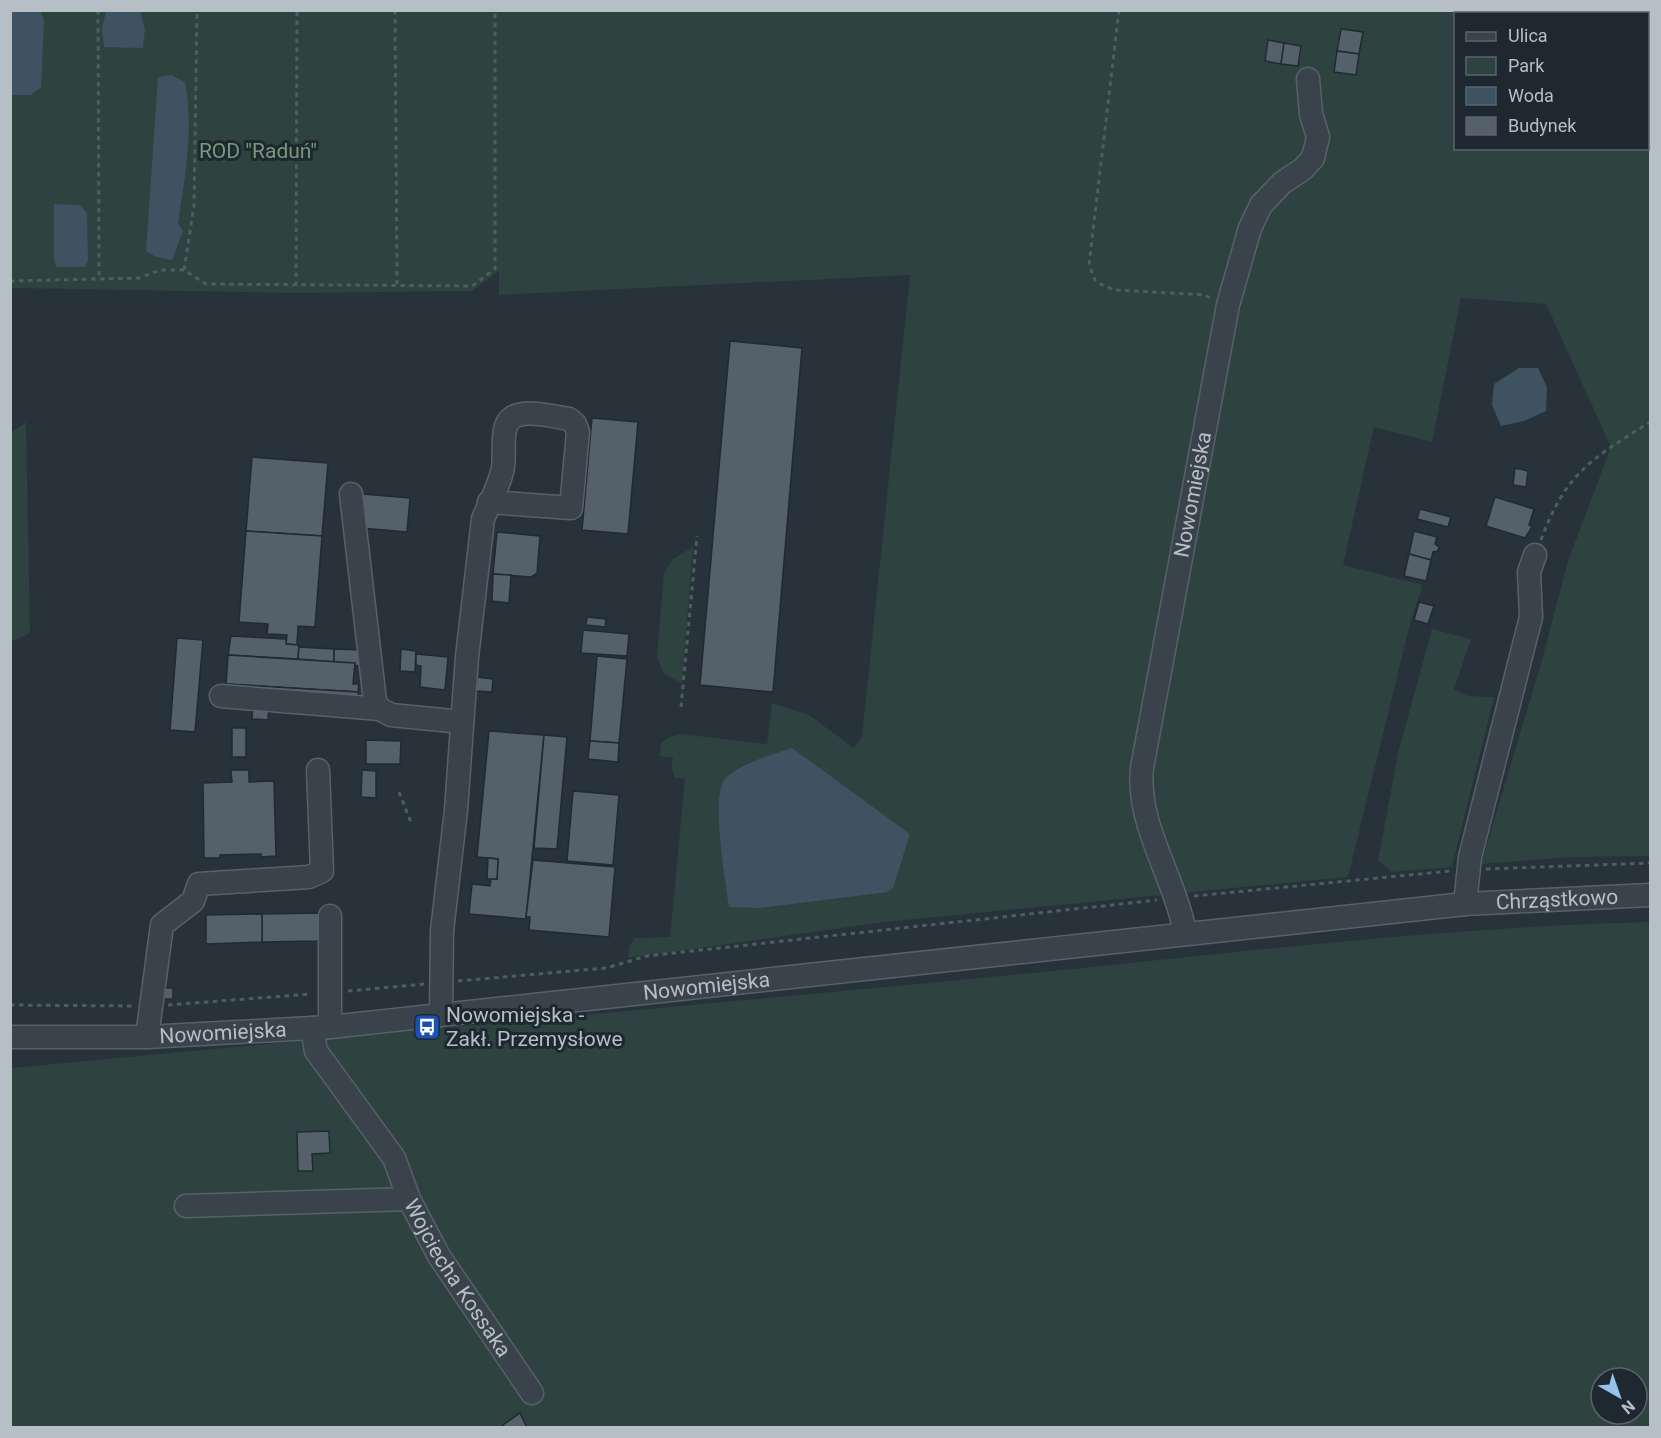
<svg xmlns="http://www.w3.org/2000/svg" width="1661" height="1438" font-family="Roboto,sans-serif">
	<style>
		.green { fill: #2e423f; fill-rule: evenodd }
		.water { fill: #3e5261 }
		.building { fill: #54606a; stroke: #212a32; stroke-width: 1.5 }
		.lines { fill: none; stroke-linecap: round; stroke-linejoin: round }
		.minor-casing { stroke: #586169; stroke-width: 25 }
		.path { stroke: #4d5e5e; stroke-width: 3; stroke-dasharray: 4.5 4.5; stroke-linecap: butt }
		.minor { stroke: #3a434b; stroke-width: 22 }
		.labels { text-anchor: middle; dominant-baseline: central; stroke-width: 6; stroke-linejoin: round; paint-order: stroke }
		.park-label { font-size: 21px; fill: #77997a; stroke: #1f2830 }
		.street-label { font-size: 21px; fill: #b6bec6; stroke: #1f2830 }
		.poi-label { font-size: 21px; fill: #b6bec6; stroke: #1f2830; text-anchor: start }
	</style>
	<rect width="100%" height="100%" fill="#27323a"/>
	<g class="green">
		<path d="M11,11H1650V856L1572,857L1481,864L1540,667L1568,561L1611,447L1546,304L1461,298L1432,442L1374,427L1343,565L1423,585L1411,620L1348,877L884,922L628,958L629,946L635,938L670,937L685,779L674,778V771H671L673,758L660,756L661,743L669,737L681,734L767,744L772,703L809,715L854,748L862,736L910,275L499,295V271L472,291L296,293L11,288ZM1456,14H1648V148H1456Z"/>
		<path d="M26,422L30,633L11,642V433Z"/>
		<path d="M693,547L682,683L664,674L657,657L664,573L673,559Z"/>
		<path d="M1432,629L1471,639L1454,689L1468,696L1494,697L1452,867L1392,872L1378,860L1399,749Z"/>
		<path d="M1650,922V1427L11,1428V1068C337,1037 664,1008 991,977C1211,956 1430,927 1650,922ZM1601,1378H1637V1414H1601Z"/>
	</g>
	<g class="water">
		<path d="M11,11H40L44,20L41,88L30,95H11Z"/>
		<path d="M106,11H140L145,29L143,48L104,47L102,28Z"/>
		<path d="M171,75L185,82C194,128 185,177 178,224L183,231L172,260L156,257L146,251L158,77Z"/>
		<path d="M54,204L80,205L87,213L88,260L85,267H56L54,259Z"/>
		<path d="M1519,368H1538L1547,387L1546,411L1524,421L1501,426L1492,405L1494,384Z"/>
		<path d="M792,748L910,834L893,888L888,892L759,908L729,907C726,883 710,796 725,779C738,764 774,754 792,748Z"/>
	</g>
	<g class="building">
		<path d="M1341,29L1363,32L1359,54L1337,51Z"/>
		<path d="M1268,40L1284,43L1281,64L1265,61Z"/>
		<path d="M1284,43L1301,46L1298,66L1281,64Z"/>
		<path d="M1337,51L1359,54L1356,75L1334,72Z"/>
		<path d="M730,341L802,348L773,692L700,685Z"/>
		<path d="M592,418L638,422L628,534L582,530Z"/>
		<path d="M252,457L328,463L322,536L246,531Z"/>
		<path d="M1515,468L1528,471L1526,487L1513,485Z"/>
		<path d="M363,494L410,498L407,532L361,528Z"/>
		<path d="M1495,497L1534,509L1529,525L1532,527L1525,538L1486,526Z"/>
		<path d="M1420,509L1451,517L1448,527L1417,519Z"/>
		<path d="M246,531L322,536L315,627L298,626L297,645L286,644L287,635L267,634L268,624L239,622Z"/>
		<path d="M1414,531L1437,537L1435,544L1439,547L1438,551L1433,552L1431,560L1409,554Z"/>
		<path d="M497,532L540,536L537,573L531,577L493,574Z"/>
		<path d="M1409,554L1431,560L1426,581L1404,576Z"/>
		<path d="M493,574L511,575L509,603L492,601Z"/>
		<path d="M1419,602L1434,606L1428,624L1414,620Z"/>
		<path d="M587,617L606,619L605,627L586,625Z"/>
		<path d="M583,630L629,634L627,656L581,653Z"/>
		<path d="M231,636L286,639V644L299,645L298,659L228,655Z"/>
		<path d="M177,638L203,640L195,732L170,730Z"/>
		<path d="M299,647L334,649V662L298,659Z"/>
		<path d="M334,649L361,650L360,666L334,662Z"/>
		<path d="M401,649L416,651L415,672L400,671Z"/>
		<path d="M416,654L448,657L445,690L420,687L421,666L416,665Z"/>
		<path d="M228,655L355,663L353,684H359L358,692L226,684Z"/>
		<path d="M597,656L627,659L619,743L590,741Z"/>
		<path d="M477,677L493,679L492,692L476,691Z"/>
		<path d="M226,684L358,692V703L226,694Z"/>
		<path d="M253,704L269,705L268,720L252,719Z"/>
		<rect x="232" y="728" width="14" height="29"/>
		<path d="M489,731L544,735L526,919L469,914L472,884L490,886L491,878L497,879L498,859L477,857Z"/>
		<path d="M544,735L567,737L557,849L534,848Z"/>
		<path d="M366,740L401,741L400,764H366Z"/>
		<path d="M590,741L619,743L618,762L588,759Z"/>
		<path d="M231,770H249V782L274,781L276,856L261,857V854L220,855V858H204L203,783L232,782Z"/>
		<path d="M362,770L376,771V798L361,797Z"/>
		<path d="M573,791L619,795L613,865L567,861Z"/>
		<path d="M488,858L498,859L497,879H487Z"/>
		<path d="M533,860L615,867L609,937L529,930L530,917H526Z"/>
		<path d="M319,913L320,941L262,942V914Z"/>
		<path d="M262,914V942L206,944V915Z"/>
		<rect x="163" y="988" width="10" height="11"/>
		<path d="M329,1131L330,1153L312,1154L313,1171H298L297,1132Z"/>
		<path d="M520,1413L527,1428H504L503,1425Z"/>
	</g>
	<g class="lines">
		<defs>
			<g id="minor">
				<path d="M351,494L375,701L380,709L391,715L462,722"/>
				<path d="M221,696L380,709"/>
				<path d="M1465,904L1470,857L1531,617L1529,572L1535,555"/>
				<path d="M330,916V1027"/>
				<path id="s1" d="M1185,933C1175,877 1136,825 1142,768L1228,305L1250,228L1261,205L1282,183L1303,169L1313,158L1318,137L1311,114L1308,79"/>
				<path d="M441,1015L442,931L456,810L467,657L483,519C489,504 498,488 502,472C506,458 501,440 506,426C514,404 553,417 569,419L575,424L578,432L571,508L489,502"/>
				<path d="M312,1028L316,1051L394,1158L409,1199"/>
				<path id="s2" d="M10,1037H147L330,1027L1465,904L1650,895"/>
				<path d="M147,1037L162,925L193,901L199,884L309,877L322,871L318,770"/>
				<path id="s3" d="M186,1206L409,1199L439,1256L532,1393"/>
			</g>
		</defs>
		<use href="#minor" class="minor-casing"/>
		<g class="path">
			<path d="M98,10L99,278"/>
			<path d="M395,10L397,284"/>
			<path d="M1119,10L1089,265L1096,282L1114,290L1204,295L1213,299"/>
			<path d="M184,270L194,206L197,10"/>
			<path d="M10,281L139,278L160,270H184L206,284L472,286L495,269V10"/>
			<path d="M296,286L297,10"/>
			<path d="M1541,540C1566,472 1592,459 1650,422"/>
			<path d="M681,707L697,536"/>
			<path d="M399,792L412,825"/>
			<path d="M1486,869L1650,863"/>
			<path d="M1194,896L1450,871"/>
			<path d="M458,981L606,968L647,956L1157,900"/>
			<path d="M348,991L425,984"/>
			<path d="M10,1005L135,1006"/>
			<path d="M168,1005L311,994"/>
		</g>
		<use href="#minor" class="minor"/>
	</g>
	<defs>
		<symbol id="bus-square" viewBox="-11 -11 22 22"><rect x="-9" y="-9" width="18" height="18" rx="4" fill="#1a4fb4" stroke="#1f2830"/><path d="M-5-6H5V4H4V6H2V4H-2V6H-4V4H-5ZM-3.5-4V0h7V-4ZM-3.5 1.2v1.5H-2V1.2ZM2 1.2v1.5H3.5V1.2Z" fill="#fff"/></symbol>
	</defs>
	<g fill-rule="evenodd">
		<use href="#bus-square" x="412" y="1012" width="30" height="30"/>
	</g>
	<g class="labels">
		<g class="park-label">
			<text x="258" y="151">ROD "Raduń"</text>
		</g>
		<g class="street-label">
			<text stroke="none"><textPath href="#s1" startOffset="450">Nowomiejska</textPath></text>
			<text stroke="none"><textPath href="#s2" startOffset="1554">Chrząstkowo</textPath></text>
			<text stroke="none"><textPath href="#s2" startOffset="699">Nowomiejska</textPath></text>
			<text stroke="none"><textPath href="#s2" startOffset="213">Nowomiejska</textPath></text>
			<text stroke="none"><textPath href="#s3" startOffset="316">Wojciecha Kossaka</textPath></text>
		</g>
		<g class="poi-label">
			<text x="446" y="1015">Nowomiejska -<tspan x="446" dy="24">Zakł. Przemysłowe</tspan></text>
		</g>
	</g>
	<rect width="1661" height="1438" fill="none" stroke="#b6bec6" stroke-width="24"/>
	<rect x="1454" y="12" width="195" height="138" fill="#1f2830" stroke="#5b646c" stroke-width="1.5"/>
	<rect x="1466" y="32" width="30" height="9" fill="#3a434b" stroke="#5b646c" stroke-width="1.5"/>
	<text x="1508" y="42" font-size="18" fill="#b6bec6">Ulica</text>
	<rect x="1466" y="57" width="30" height="18" fill="#2e423f" stroke="#5b646c" stroke-width="1.5"/>
	<text x="1508" y="72" font-size="18" fill="#b6bec6">Park</text>
	<rect x="1466" y="87" width="30" height="18" fill="#3e5261" stroke="#5b646c" stroke-width="1.5"/>
	<text x="1508" y="102" font-size="18" fill="#b6bec6">Woda</text>
	<rect x="1466" y="117" width="30" height="18" fill="#54606a" stroke="#5b646c" stroke-width="1.5"/>
	<text x="1508" y="132" font-size="18" fill="#b6bec6">Budynek</text>
	<g transform="translate(1619 1396) rotate(140)"><circle r="28" fill="#1f2830" stroke="#5b646c" stroke-width="1.5"/>
	<path d="M0-4.5L10 22L0 15L-10 22Z" fill="#96c2eb"/>
	<text y="-9" font-size="16" font-weight="bold" text-anchor="middle" fill="#b6bec6">N</text>
	</g>
</svg>
